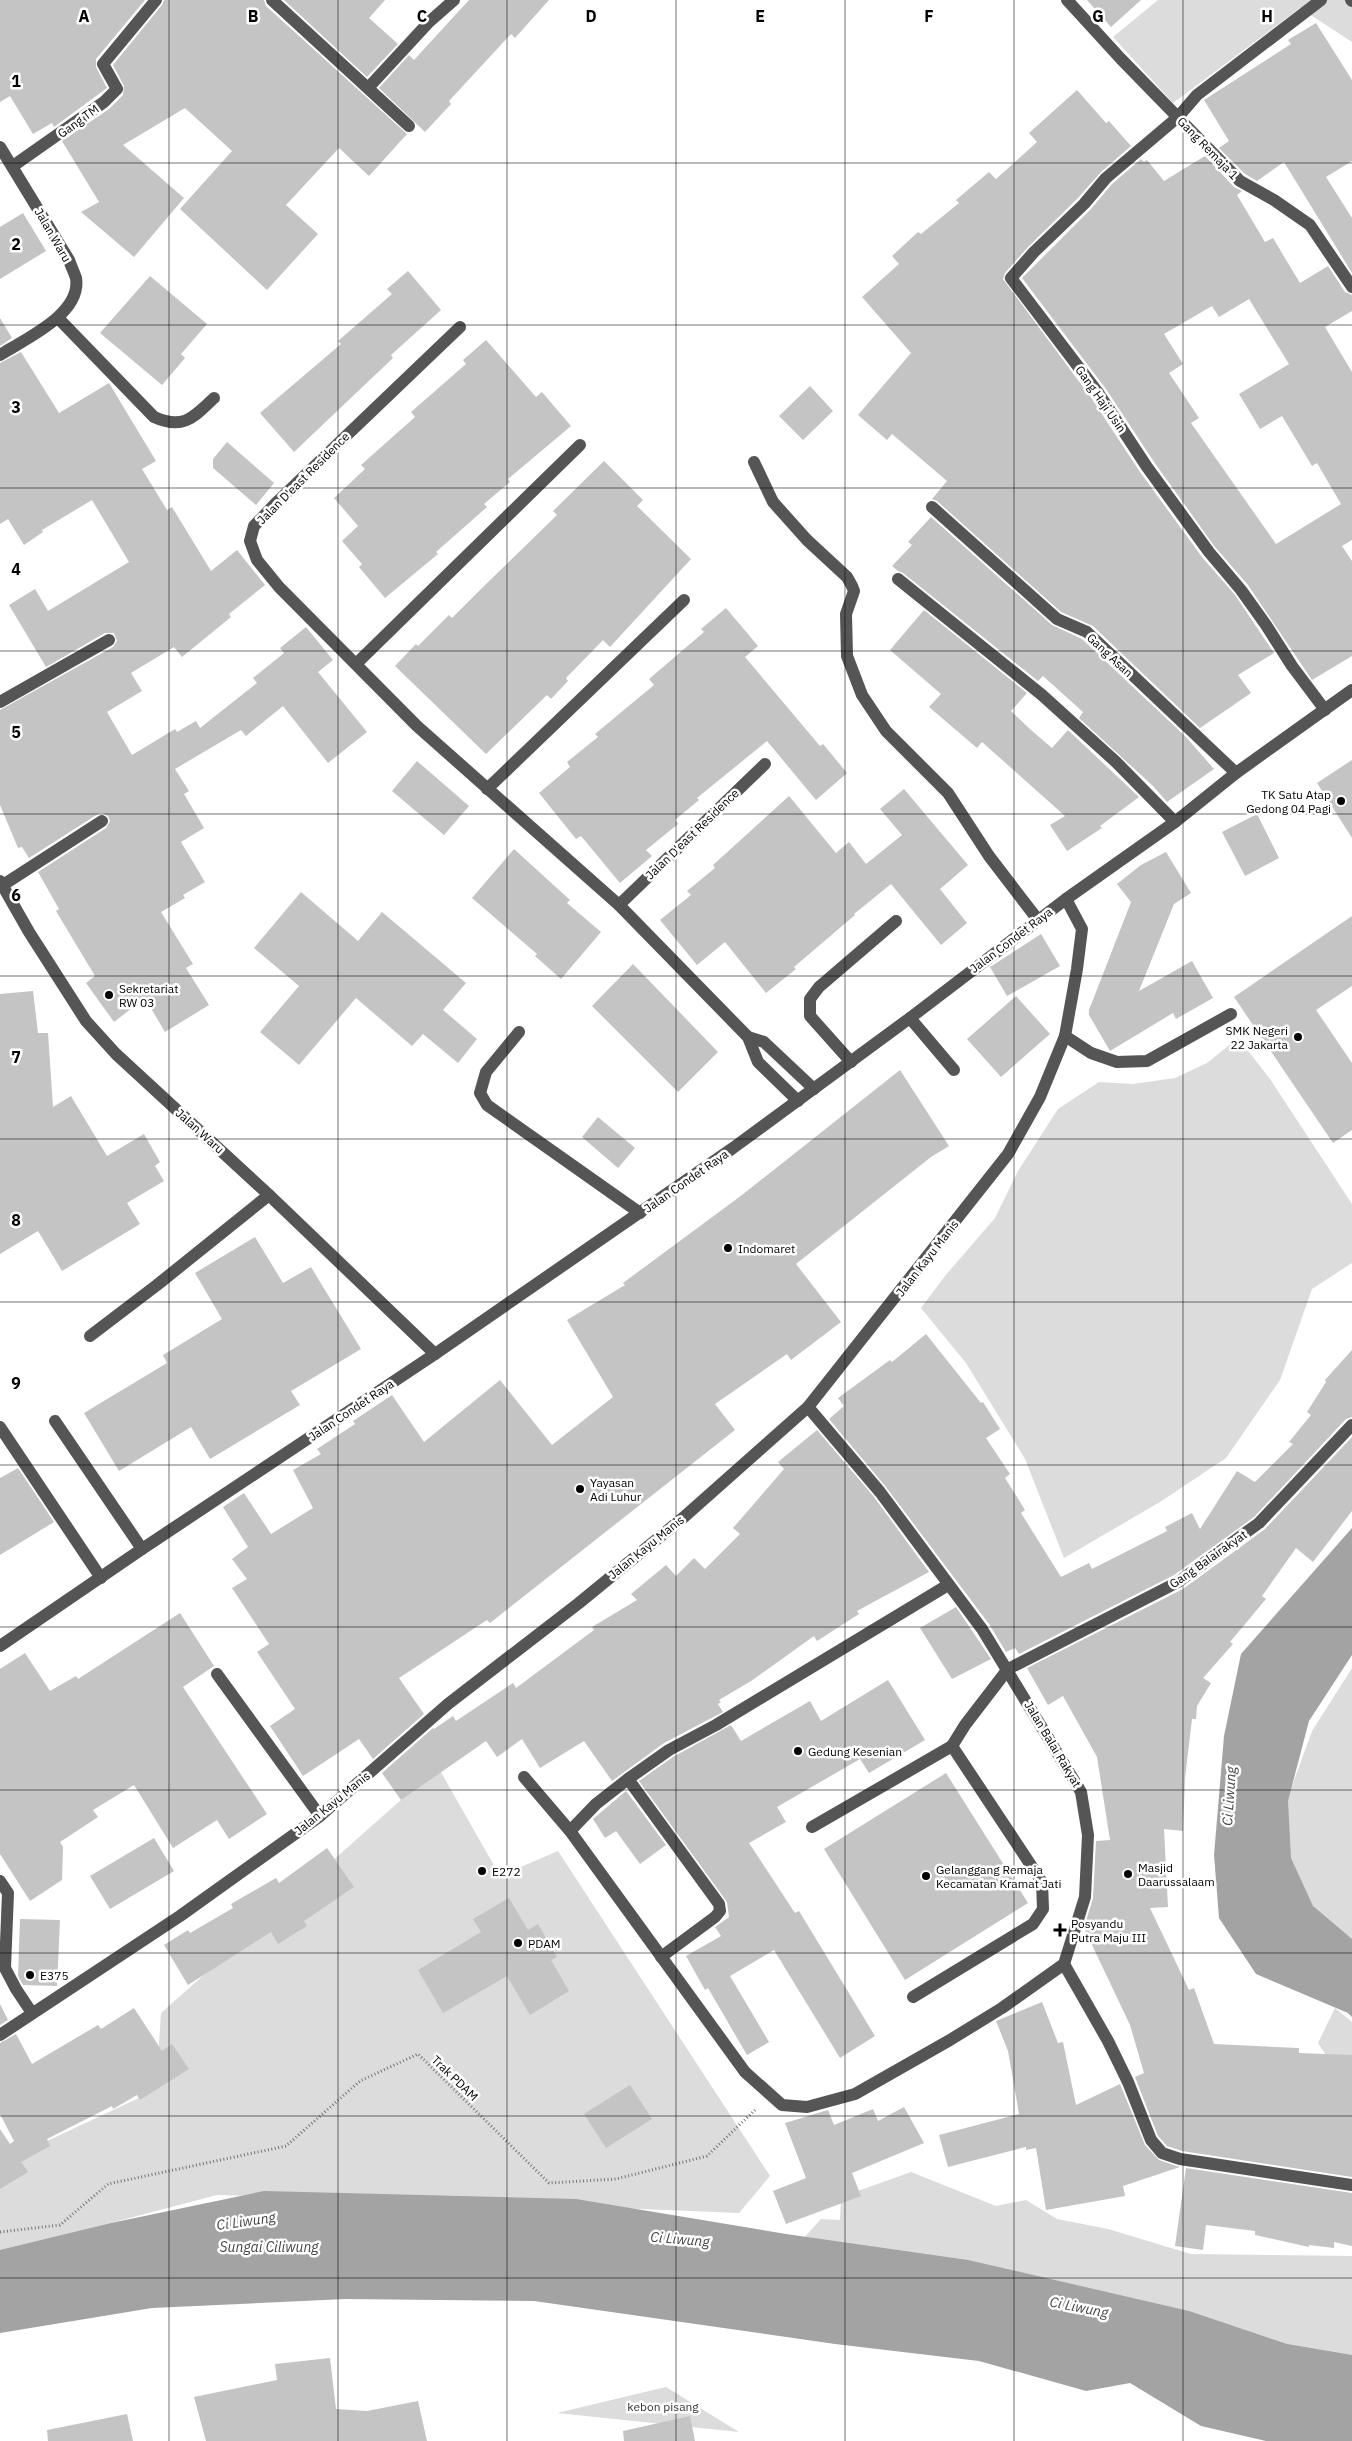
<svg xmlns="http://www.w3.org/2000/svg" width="1352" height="2441" font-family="'IBM Plex Sans',sans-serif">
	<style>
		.green { fill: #dcdcdc }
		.water { fill: #a3a3a3 }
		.building { fill: #c4c4c4; fill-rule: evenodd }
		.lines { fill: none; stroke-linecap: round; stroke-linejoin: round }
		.path { stroke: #777; stroke-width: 3; stroke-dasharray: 1 2.5; stroke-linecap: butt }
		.minor { stroke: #555; stroke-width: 12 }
		.grid { fill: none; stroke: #000; stroke-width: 1; stroke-opacity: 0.55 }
		.poi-dot { fill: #000; stroke: #fff; stroke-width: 2 }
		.labels { text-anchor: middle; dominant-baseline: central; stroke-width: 5; stroke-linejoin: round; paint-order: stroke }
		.street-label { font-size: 12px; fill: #000; stroke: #fff }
		.poi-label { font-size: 12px; fill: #000; stroke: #fff; text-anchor: start }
		.park-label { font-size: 12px; fill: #333; stroke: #fff }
		.water-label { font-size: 14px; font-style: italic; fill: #444; stroke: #fff }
		.grid-label { font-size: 16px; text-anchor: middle; font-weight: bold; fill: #000; stroke: #fff; stroke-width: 5; stroke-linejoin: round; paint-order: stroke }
	</style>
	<rect width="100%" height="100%" fill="#fff"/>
	<g class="green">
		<path d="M1158,0H1352V42L1300,8L1173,103L1113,37Z"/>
		<path d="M1238,1038L1270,1079L1352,1204V1263L1312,1289L1280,1380L1226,1458L1160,1502L1064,1558L1025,1459L966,1363L921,1308L945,1276L995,1218L1018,1171L1058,1109L1099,1082L1133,1084L1175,1078L1207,1063Z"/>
		<path d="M1352,1668V1954L1268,1852L1312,1731Z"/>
		<path d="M438,1767L500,1876L558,1851L770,2176L739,2213L497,2203L217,2195L0,2252V2163L156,2090L161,2013Z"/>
		<path d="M1335,2008L1352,2022V2085L1334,2067L1318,2043Z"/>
		<path d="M911,2172L996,2206L1026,2200L1057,2219L1108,2229L1191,2254L1352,2256V2363L802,2240L821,2219L840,2220L841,2197Z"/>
		<path d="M666,2387L739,2432L557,2413Z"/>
	</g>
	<g class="water">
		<path d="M1352,1528V1655L1309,1721L1288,1801L1291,1858L1313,1906L1352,1939V2017L1348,2013L1256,1974L1219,1918L1214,1855L1224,1736L1241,1654Z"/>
		<path d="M264,2191L576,2199L786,2234L968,2260L1189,2311L1287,2344L1352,2355V2441H1266L1201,2426L1130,2383L1086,2391L979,2361L835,2344L534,2301L345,2299L152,2308L0,2333V2250L111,2223Z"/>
	</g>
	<g class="building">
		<path d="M0,0H145L96,59V67L107,88L54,127L52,123L33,134L10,96L0,102Z"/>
		<path d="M164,0H264L266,6L407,134L369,176L339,148L286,205L318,234L267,290L180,209L232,151L185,108L123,145L184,198L134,257L81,212L99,202L62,141L109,109L123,95L124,86L113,65L162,5Z"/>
		<path d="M284,0H385L369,18L398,44L367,77Z"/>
		<path d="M469,0H549L515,38L511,34L449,101L451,104L425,132L379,88L409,55L414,60Z"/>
		<path d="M1087,0H1141L1111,27Z"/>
		<path d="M1316,23L1352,80V161L1326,177L1352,218V273L1284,162L1257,181L1245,174L1219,148L1229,141L1204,100L1291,44L1288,40Z"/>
		<path d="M1077,90L1106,123L1109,121L1131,146L1101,172L1078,198L1028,247L1005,273L1003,279L1092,399L1140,472L1202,557L1235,595L1274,653L1238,675L1251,693L1200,728L1093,626L1061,612L937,501L932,499L947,481L892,434L887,440L858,415L911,353L862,297L899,264L892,256L918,232L921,234L959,203L956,200L989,172L996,179L1037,142L1029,133Z"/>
		<path d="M1205,156L1234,187L1242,191L1237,195L1265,242L1273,238L1300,283L1328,266L1345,292L1352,295V311L1325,327L1352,372V540L1342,546L1352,561V656L1312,680L1248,585L1215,547L1154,462L1106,389L1022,278L1090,210L1112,184L1141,159L1144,162L1147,160L1164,181ZM1249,299L1289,364L1239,394L1260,429L1282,416L1312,466L1317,463L1341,504L1276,544L1191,423L1199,418L1169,373L1183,364L1164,334L1212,306L1219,317Z"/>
		<path d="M23,213L46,251L0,279V227Z"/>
		<path d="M408,271L441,310L391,355L393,358L294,452L260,413L341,344L338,341L392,294L387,289Z"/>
		<path d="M150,276L207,324L181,354L185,358L162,385L100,333Z"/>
		<path d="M0,318L12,338L0,346Z"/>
		<path d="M486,340L536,397L542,392L571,426L508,479L510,482L484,504L487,507L436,552L438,554L385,598L359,567L362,564L342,541L358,526L334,498L365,469L361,465L415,417L411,412L466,364L463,360Z"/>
		<path d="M21,352L59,413L109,383L156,461L142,469L167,510L172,507L211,571L237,550L265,585L229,614L231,617L182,657L174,647L131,673L142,691L107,712L132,755L175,729L177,732L196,721L200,728L257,683L253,678L284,653L280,648L306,627L333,660L318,672L367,732L328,763L283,706L246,736L241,730L175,769L189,791L184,794L204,828L181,842L205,882L183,895L185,898L161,912L193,964L186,968L209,1005L165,1032L145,998L114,1022L86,983L95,976L56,911L59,909L38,872L106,828L110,821L108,816L102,813L98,814L29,858L22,847L18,848L0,805V710L113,647L117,641L114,633H105L46,667L9,605L35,589L48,611L129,562L92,500L42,530L43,532L24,545L8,519L0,524V363Z"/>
		<path d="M810,386L833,411L803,440L779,416Z"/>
		<path d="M227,442L274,483L256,505L213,468V459Z"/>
		<path d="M604,461L643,500L637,506L691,559L610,647L603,640L566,678L568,681L551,699L547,695L486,754L395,666L416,644L418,646L449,615L452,618L479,591L557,515L553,511Z"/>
		<path d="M931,517L1052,625L1082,639L1186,737L1214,769L1167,802L1153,786L1079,718L1083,712L1043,676L1038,681L903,573L898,571L892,566L912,545L908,542Z"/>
		<path d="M726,608L758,646L745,657L820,746L823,744L847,773L816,800L767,741L697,798L699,800L675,820L678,824L646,850L652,856L620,883L581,836L576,839L539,793L570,767L567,762L598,737L595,734L654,685L649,679L704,632L701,629Z"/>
		<path d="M924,610L1027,693L1011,711L1031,730L1052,748L1068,730L1139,797L1100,826L1102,828L1067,851L1050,825L1065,816L982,742L977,748L929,707L941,694L890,650Z"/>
		<path d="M1352,760V838L1317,783Z"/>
		<path d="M417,761L469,806L444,835L392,791Z"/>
		<path d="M904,789L968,865L940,889L967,923L941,945L891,884L854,914L855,915L794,967L796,969L766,993L725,942L697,965L660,920L691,895L687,891L715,868L713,865L789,796L836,853L849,842L866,864L902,835L880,809Z"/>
		<path d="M1257,814L1279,858L1245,876L1222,832Z"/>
		<path d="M514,849L570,900L567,903L601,932L561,979L535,956L537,954L472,898Z"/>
		<path d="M1166,852L1191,893L1174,904L1139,991L1192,961L1213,998L1176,1019L1173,1013L1110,1051L1089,1015V1010L1131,902L1117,884L1141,865Z"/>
		<path d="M301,892L358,941L382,912L466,983L443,1010L477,1039L458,1063L423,1034L412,1046L356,998L299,1065L260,1032L299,986L254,948Z"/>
		<path d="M1352,916V986L1316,1010L1352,1063V1130L1333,1143L1234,997Z"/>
		<path d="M1041,934L1060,966L1007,996L990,967Z"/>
		<path d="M633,964L718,1052L678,1092L592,1006Z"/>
		<path d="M33,991L38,1033H48L53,1107L71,1096L107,1156L144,1134L160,1162L155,1166L164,1181L127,1203L140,1224L62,1271L38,1231L0,1254V994Z"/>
		<path d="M1016,996L1050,1034L1001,1077L967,1039Z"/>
		<path d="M900,1070L949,1146L931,1157L796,1264L841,1322L791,1360L787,1354L715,1404L735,1430L490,1623L487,1620L399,1678L424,1714L373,1759L359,1739L303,1776L270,1726L295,1709L257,1652L269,1644L232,1588L247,1579L232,1559L248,1547L223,1507L244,1493L271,1534L313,1508L293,1470L321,1454L317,1449L355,1424L353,1421L392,1395L424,1442L500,1380L552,1445L613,1397L567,1320L625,1285L623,1283L742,1195Z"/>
		<path d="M598,1117L635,1148L618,1168L582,1137Z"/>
		<path d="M255,1237L283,1283L311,1267L361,1349L291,1391L300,1405L210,1459L191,1427L119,1471L84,1413L167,1363L163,1355L222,1319L195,1273Z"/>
		<path d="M926,1334L981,1403L983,1402L1000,1429L986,1438L1010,1474L1005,1478L1025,1510L1021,1513L1061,1577L1089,1563L1092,1569L1167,1531L1165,1527L1192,1513L1200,1529L1237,1471L1255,1482L1293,1444L1289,1442L1311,1415L1307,1412L1326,1382L1325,1380L1352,1350V1417L1346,1419L1254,1517L1174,1575L1019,1654L1015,1648L1006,1652L989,1624L886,1487L829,1419L844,1406L838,1398L890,1360L892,1362Z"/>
		<path d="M817,1430L874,1497L929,1572L857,1611L859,1614L817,1641L814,1636L751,1681L719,1700L721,1702L718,1704L723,1712L664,1743L612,1781L584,1741L540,1768L522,1739L497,1757L486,1741L401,1800L382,1773L433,1728L434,1729L453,1716L456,1721L513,1683L516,1688L594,1630L592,1627L637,1600L631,1594L666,1565L676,1576L694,1558L705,1569L740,1534L733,1528L784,1469L778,1462Z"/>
		<path d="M1352,1437V1511L1313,1562L1296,1548L1262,1596L1266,1599L1230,1642L1233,1644L1203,1678L1211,1683L1197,1706L1196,1719H1192L1185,1778L1183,1831L1164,1829L1168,1907L1150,1908L1189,1990L1194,1988L1214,2044L1299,2048V2053L1352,2055V2177L1182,2151L1167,2146L1158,2136L1135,2077L1144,2073L1130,2025L1084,1928L1093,1898L1096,1841L1110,1840L1097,1757L1063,1696L1048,1705L1027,1668L1183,1589L1265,1529Z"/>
		<path d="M18,1468L54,1522L0,1555V1478Z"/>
		<path d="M956,1607L991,1659L952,1679L920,1628Z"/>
		<path d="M180,1613L214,1666L183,1687L267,1814L229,1839L217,1820L173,1848L134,1785L93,1810L98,1817L60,1842L63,1847L62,1880L30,1901L0,1854V1669L25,1653L50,1691L76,1676L78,1679Z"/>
		<path d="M888,1680L925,1740L869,1773L860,1759L777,1807L786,1822L749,1843L795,1913L799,1911L875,2036L840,2058L774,1950L730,1976L769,2042L747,2055L708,1988L705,1990L686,1956L721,1936L715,1927L729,1917L727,1902L639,1781L673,1757L731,1725L741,1741L810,1701L821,1721Z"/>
		<path d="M946,1773L1028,1903L905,1980L824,1849Z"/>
		<path d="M626,1791L666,1845L640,1864L616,1831L605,1838L593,1819Z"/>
		<path d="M154,1838L174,1871L110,1909L90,1876Z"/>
		<path d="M327,1848L354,1887L304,1921L307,1926L278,1944L271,1932L188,1985L164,1945L188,1930L190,1933L233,1908L231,1904L276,1878L279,1883Z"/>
		<path d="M509,1898L528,1930L538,1924L557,1957L551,1960L569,1991L530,2015L507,1976L443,2013L418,1970L481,1932L473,1919Z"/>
		<path d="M20,1919L60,1920L57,1986L23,1985L18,1976Z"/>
		<path d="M1042,2002L1058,2043L1063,2042L1076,2105L1120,2084L1145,2145L1159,2160L1180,2167L1123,2186L1125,2196L1046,2210L1036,2148L1026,2150V2147L948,2167L939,2135L1019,2114L1008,2051L996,2021Z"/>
		<path d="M0,2004L8,2020L0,2025Z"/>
		<path d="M134,2008L162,2051L172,2044L189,2069L140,2100L137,2095L113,2109L112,2106L47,2139L50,2146L21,2162L28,2172L0,2189V2129L10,2144L14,2141L0,2114V2043L16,2034L32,2064L98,2025L101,2029Z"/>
		<path d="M630,2085L652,2119L606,2148L584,2114Z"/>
		<path d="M904,2107L924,2143L852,2173L861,2196L786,2224L773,2191L806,2178L785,2123L828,2110L834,2125L873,2109L878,2121Z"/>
		<path d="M1186,2168L1352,2193V2246L1334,2242V2248L1309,2245V2247L1255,2235V2231L1206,2225L1203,2250L1175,2246Z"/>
		<path d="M330,2358L336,2409L367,2411L418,2401L427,2441H206L194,2397L277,2380L275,2364Z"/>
		<path d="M127,2414L133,2441H48L47,2430Z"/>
		<path d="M690,2416L695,2441H624L623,2431Z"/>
	</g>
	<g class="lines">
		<path class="path" d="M0,2232L60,2225L108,2184L286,2146L360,2081L418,2054L549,2183L616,2179L707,2156L755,2110"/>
		<g class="minor">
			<path d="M272,0L409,126"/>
			<path d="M1067,0L1121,59L1240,181L1274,200L1310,225L1352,287"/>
			<path d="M1321,0L1197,95L1178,117L1106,178L1084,204L1034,252L1011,278L1099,394L1147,467L1209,552L1241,590L1266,625L1292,666L1325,710"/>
			<path d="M1351,0L1352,1"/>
			<path d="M368,88L429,22L454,0"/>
			<path d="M0,147L69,260C71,266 74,272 76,278C82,314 25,339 0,355"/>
			<path d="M13,166L104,102L117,89L103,64L156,0"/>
			<path d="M58,318L154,417C183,430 193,418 214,398"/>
			<path d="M460,327L277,502L254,526L250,541L257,560L279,587L417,726L619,905L748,1037L758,1062L798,1101"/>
			<path d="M754,462L773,502L807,540L847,577L852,586L854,591L846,614L847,656L862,695L886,731L948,793L989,856L1038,920"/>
			<path d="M932,507L1057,619L1087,632L1236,773"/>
			<path d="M898,579L1042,695L1116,762L1175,822"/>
			<path d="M357,663L580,445"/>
			<path d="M0,702L109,640"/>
			<path d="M487,789L684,600"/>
			<path d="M0,881L29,932L86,1021L116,1054L269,1195L435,1354"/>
			<path d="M0,887L102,821"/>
			<path d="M619,905L765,764"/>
			<path d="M910,1018L954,1070"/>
			<path d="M519,1032L486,1072L480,1093L487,1105L640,1213"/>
			<path d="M1065,1036L1091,1053L1117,1062L1147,1061L1231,1014"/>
			<path d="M748,1037L764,1042L814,1089"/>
			<path d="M851,1062L810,1016V999L819,987L896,921"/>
			<path d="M90,1336L157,1285L269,1195"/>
			<path d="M55,1421L142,1549"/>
			<path d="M0,1427L101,1578"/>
			<path d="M0,1646L142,1549L435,1354L733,1148L910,1018L1066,899L1175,822L1236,773L1352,690"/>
			<path d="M217,1674L320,1816"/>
			<path d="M524,1777L570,1831L745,2072L782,2105L807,2107L855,2094L950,2040L1002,2008L1064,1964L1085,1897L1088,1835L1081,1792L982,1629L880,1492L808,1407"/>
			<path d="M812,1827L952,1746"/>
			<path d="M570,1831L596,1804L628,1779"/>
			<path d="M0,1881L8,1893L5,1968L16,1989L32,2013"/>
			<path d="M661,1957L715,1917L720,1911L719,1904L628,1779L669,1750L716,1725L948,1585"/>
			<path d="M1064,1964L1108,2041L1128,2082L1151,2140L1162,2153L1180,2159L1352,2185"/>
			<path d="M913,1997L1033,1924L1043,1909L1042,1882L952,1746L965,1725L1008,1669L1178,1582L1259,1523L1352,1425"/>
			<path d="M0,2035L180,1916L320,1816L448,1704L579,1603L684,1517L808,1407L1008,1154L1040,1097L1065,1036L1077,969L1082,929L1066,899"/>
		</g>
	</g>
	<path class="grid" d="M169,0V2441M338,0V2441M507,0V2441M676,0V2441M845,0V2441M1014,0V2441M1183,0V2441M0,163H1352M0,325H1352M0,488H1352M0,651H1352M0,814H1352M0,976H1352M0,1139H1352M0,1302H1352M0,1465H1352M0,1627H1352M0,1790H1352M0,1953H1352M0,2116H1352M0,2278H1352"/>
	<g class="poi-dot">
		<circle cx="1341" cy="801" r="5"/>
		<circle cx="109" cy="995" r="5"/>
		<circle cx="1298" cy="1037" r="5"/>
		<circle cx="728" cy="1248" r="5"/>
		<circle cx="580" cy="1489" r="5"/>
		<circle cx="798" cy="1751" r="5"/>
		<circle cx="482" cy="1871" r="5"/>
		<circle cx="1128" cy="1874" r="5"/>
		<circle cx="926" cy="1876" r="5"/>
		<path d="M1057.5 1922.5h5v5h5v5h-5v5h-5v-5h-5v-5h5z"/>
		<circle cx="518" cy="1943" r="5"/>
		<circle cx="30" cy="1975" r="5"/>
	</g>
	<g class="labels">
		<g class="street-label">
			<text transform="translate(78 121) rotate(-36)">Gang TM</text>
			<text transform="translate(1208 148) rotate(46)">Gang Remaja 1</text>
			<text transform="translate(53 235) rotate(60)">Jalan Waru</text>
			<text transform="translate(1101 399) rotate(55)">Gang Haji Usin</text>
			<text transform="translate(303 478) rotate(-45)">Jalan D'east Residence</text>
			<text transform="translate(1110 655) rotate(43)">Gang Asan</text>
			<text transform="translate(692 834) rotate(-44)">Jalan D'east Residence</text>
			<text transform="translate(1011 940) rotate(-37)">Jalan Condet Raya</text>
			<text transform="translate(200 1131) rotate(42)">Jalan Waru</text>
			<text transform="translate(686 1181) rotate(-35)">Jalan Condet Raya</text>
			<text transform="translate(927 1258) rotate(-52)">Jalan Kayu Manis</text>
			<text transform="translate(351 1410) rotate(-34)">Jalan Condet Raya</text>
			<text transform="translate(646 1547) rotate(-39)">Jalan Kayu Manis</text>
			<text transform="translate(1208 1559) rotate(-35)">Gang Balairakyat</text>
			<text transform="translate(1053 1744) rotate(59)">Jalan Balai Rakyat</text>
			<text transform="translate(332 1803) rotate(-39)">Jalan Kayu Manis</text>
			<text transform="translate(455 2078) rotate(44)">Trak PDAM</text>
		</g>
		<g class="poi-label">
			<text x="1331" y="794" text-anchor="end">TK Satu Atap<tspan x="1331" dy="14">Gedong 04 Pagi</tspan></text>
			<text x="119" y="988">Sekretariat<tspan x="119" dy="14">RW 03</tspan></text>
			<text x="1288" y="1030" text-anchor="end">SMK Negeri<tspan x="1288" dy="14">22 Jakarta</tspan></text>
			<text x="738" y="1248">Indomaret</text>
			<text x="590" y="1482">Yayasan<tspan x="590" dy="14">Adi Luhur</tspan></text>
			<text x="808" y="1751">Gedung Kesenian</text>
			<text x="1138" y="1867">Masjid<tspan x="1138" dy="14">Daarussalaam</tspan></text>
			<text x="936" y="1869">Gelanggang Remaja<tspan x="936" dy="14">Kecamatan Kramat Jati</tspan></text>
			<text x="492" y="1871">E272</text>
			<text x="1071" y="1923">Posyandu<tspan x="1071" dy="14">Putra Maju III</tspan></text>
			<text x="528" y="1943">PDAM</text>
			<text x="40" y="1975">E375</text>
		</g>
		<g class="park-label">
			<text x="663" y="2406">kebon pisang</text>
		</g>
		<g class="water-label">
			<text transform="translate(1229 1796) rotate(-86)">Ci Liwung</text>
			<text transform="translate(246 2221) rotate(-8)">Ci Liwung</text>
			<text transform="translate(680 2239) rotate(5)">Ci Liwung</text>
			<text x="269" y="2247">Sungai Ciliwung</text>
			<text transform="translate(1079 2307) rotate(11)">Ci Liwung</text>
		</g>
	</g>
	<g class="grid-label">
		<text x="84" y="22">A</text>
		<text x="253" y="22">B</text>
		<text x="422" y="22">C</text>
		<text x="591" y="22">D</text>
		<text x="760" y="22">E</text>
		<text x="929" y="22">F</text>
		<text x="1098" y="22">G</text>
		<text x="1267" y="22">H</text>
		<text x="16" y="87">1</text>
		<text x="16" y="250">2</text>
		<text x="16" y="413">3</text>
		<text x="16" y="575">4</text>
		<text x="16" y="738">5</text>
		<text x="16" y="901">6</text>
		<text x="16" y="1063">7</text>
		<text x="16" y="1226">8</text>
		<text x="16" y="1389">9</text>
	</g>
</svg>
